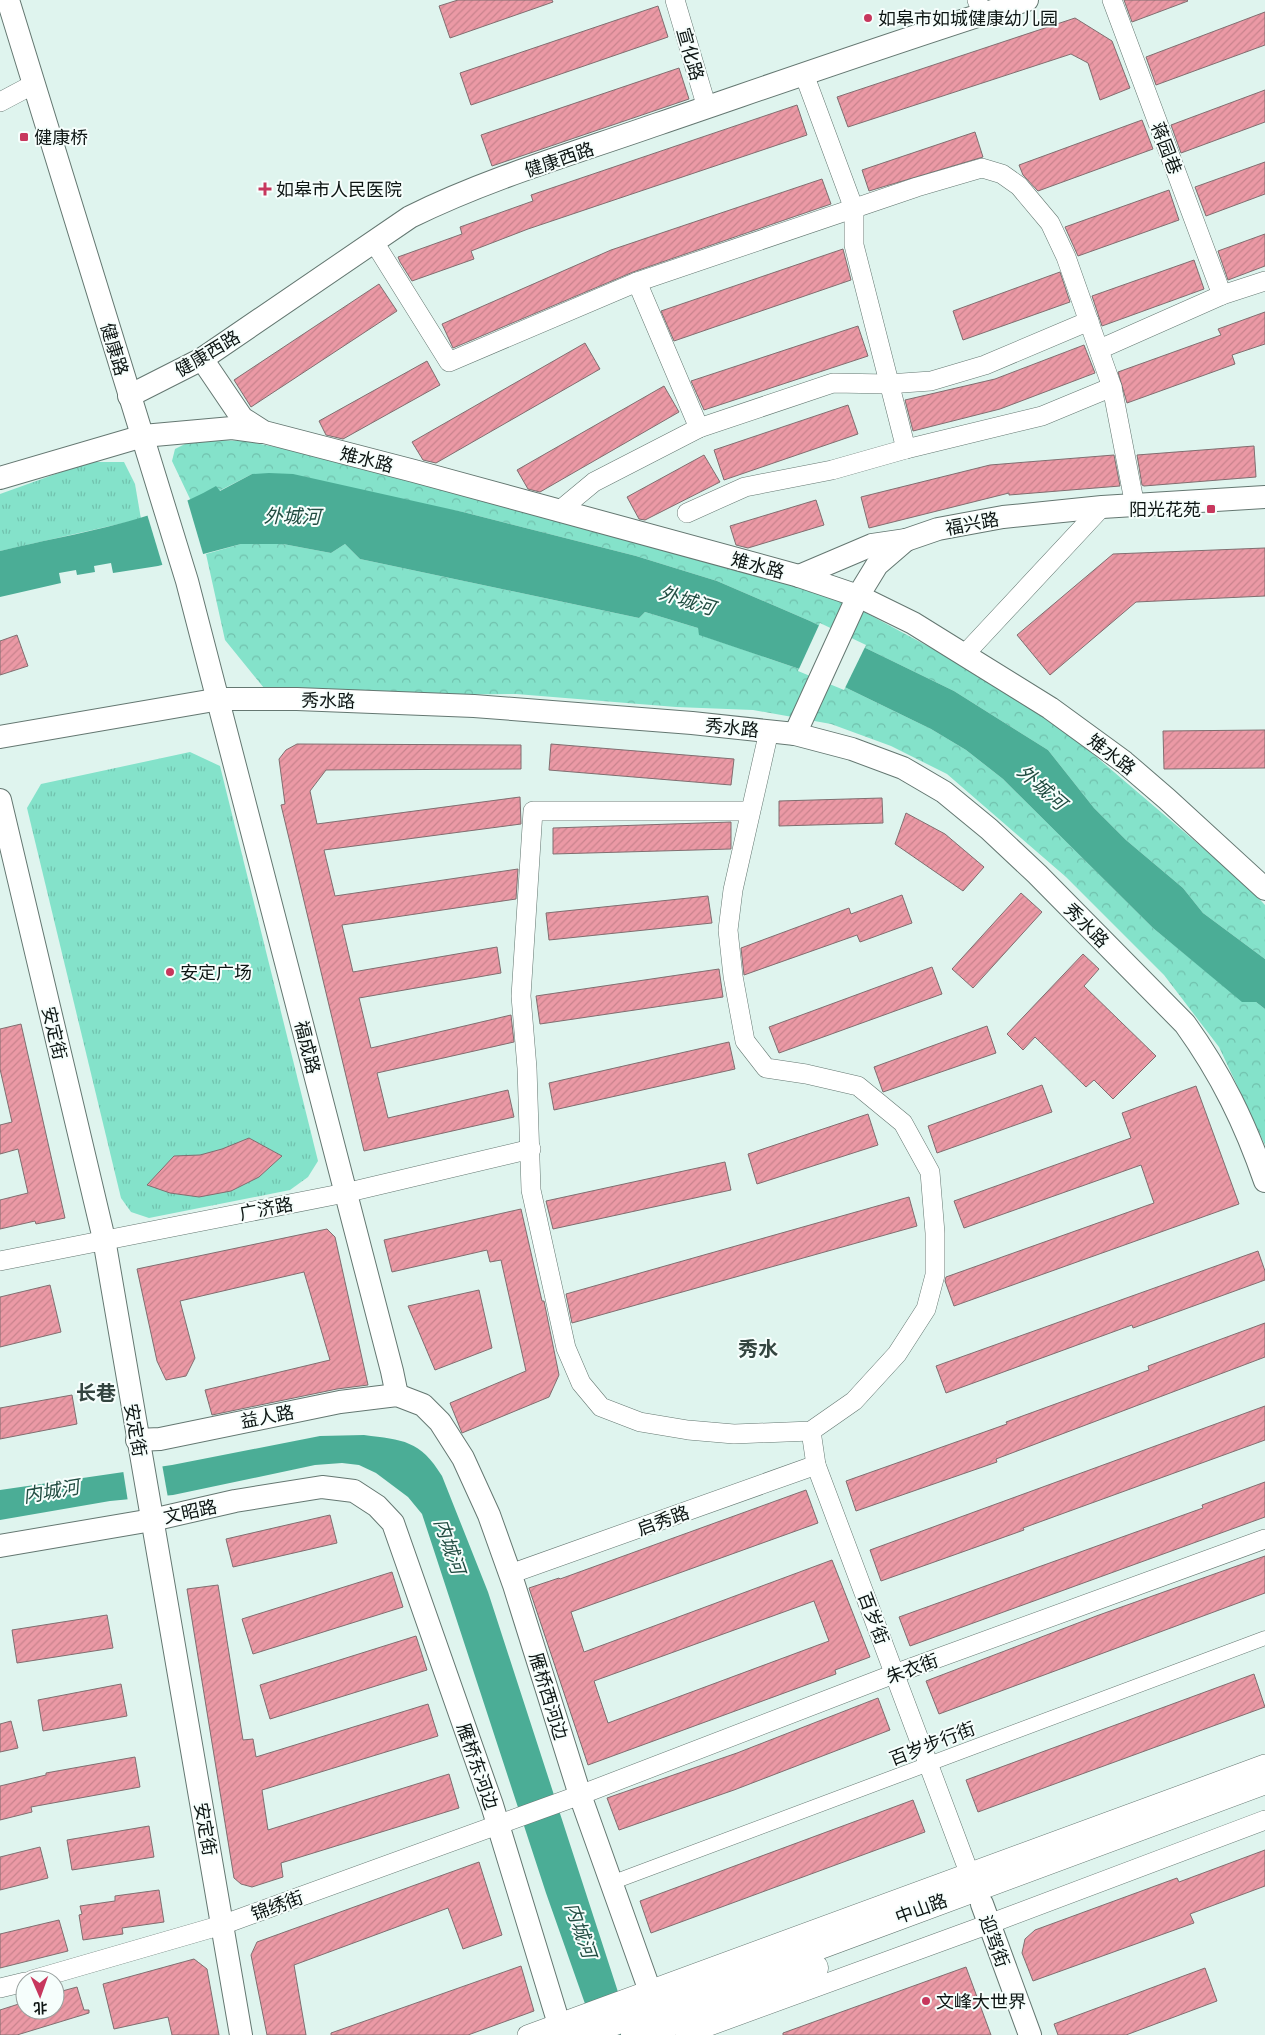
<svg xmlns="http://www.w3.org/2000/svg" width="1265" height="2035" font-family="Ubuntu,'Noto Sans SC',sans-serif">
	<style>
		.forest { fill: url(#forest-crowns) }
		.park { fill: url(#park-tufts) }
		.water { fill: #4bad96 }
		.pier { fill: #dff4ee }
		.building { fill: url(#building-hatch); stroke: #806e70; fill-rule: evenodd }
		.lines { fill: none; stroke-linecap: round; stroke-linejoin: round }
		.pedestrian-casing { stroke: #647771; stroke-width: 15 }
		.minor-casing { stroke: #647771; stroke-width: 20 }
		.tertiary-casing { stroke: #647771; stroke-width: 24 }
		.primary-casing { stroke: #647771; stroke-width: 29 }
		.pedestrian { stroke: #fff; stroke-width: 14 }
		.minor { stroke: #fff; stroke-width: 19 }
		.tertiary { stroke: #fff; stroke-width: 22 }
		.primary { stroke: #fff; stroke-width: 28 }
		.poi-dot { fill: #c7375d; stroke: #f6fefc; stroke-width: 2 }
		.labels { text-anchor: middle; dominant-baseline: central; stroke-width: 4; stroke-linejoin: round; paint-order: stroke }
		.poi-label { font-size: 18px; fill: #0d1513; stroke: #f6fefc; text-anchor: start }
		.street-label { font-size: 18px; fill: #0d1513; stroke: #f6fefc }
		.water-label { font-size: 19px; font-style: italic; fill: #224d42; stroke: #f6fefc }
		.quarter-label { font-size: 20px; font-weight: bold; fill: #344540; stroke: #f6fefc }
	</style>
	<defs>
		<pattern id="forest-crowns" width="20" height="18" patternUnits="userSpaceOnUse" patternTransform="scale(1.25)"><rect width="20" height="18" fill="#84e2ca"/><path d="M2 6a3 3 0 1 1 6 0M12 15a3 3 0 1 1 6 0" fill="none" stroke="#71c1ad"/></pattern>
		<pattern id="park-tufts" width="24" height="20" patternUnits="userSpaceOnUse" patternTransform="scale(1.25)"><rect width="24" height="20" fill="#84e2ca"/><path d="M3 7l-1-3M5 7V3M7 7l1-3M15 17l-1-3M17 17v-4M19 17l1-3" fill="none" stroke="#71c1ad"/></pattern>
		<pattern id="building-hatch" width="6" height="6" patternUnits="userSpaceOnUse" patternTransform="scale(1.25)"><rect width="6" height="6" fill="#eb99a5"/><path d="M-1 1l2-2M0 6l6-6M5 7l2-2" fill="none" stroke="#c8838d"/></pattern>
	</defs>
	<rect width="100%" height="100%" fill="#dff4ee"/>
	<g class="forest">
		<path d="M216,440L245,441L412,474L831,594L985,677L1080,743L1244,883L1265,905V959L1203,913L1183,888L1126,840L1094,808L1048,750L954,691L810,621L717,581L636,556L463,512L252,474L219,491L215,487L191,501L172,461L175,449L191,441Z"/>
		<path d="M241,544H283L331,553L345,544L360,559L639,618L645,612L698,628L700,635L826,678L931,729L966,750L1003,779L1153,928L1242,1001L1256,1002L1265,1009V1145L1219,1047L1164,975L1066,877L947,774L891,746L831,724L753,710L676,707L516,694L415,695L264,688L225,640L206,554Z"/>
	</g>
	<g class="park">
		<path d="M89,462H124L135,484L141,519L0,551V494Z"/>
		<path d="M190,752L220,766L318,1161L308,1177L290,1190L149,1218L131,1212L121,1198L27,808L41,784Z"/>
	</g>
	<g class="water">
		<path d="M269,473L293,474L463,512L636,556L717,581L810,621L954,691L1048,750L1094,808L1126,840L1183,888L1203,913L1265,959V1009L1256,1002H1242L1153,928L1003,779L966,750L931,729L826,678L699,635L698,628L645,612L639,618L360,559L345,544L331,553L283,544H241L158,566L113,573L111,563L94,566L95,572L77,575L76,570L59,573L61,583L0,597V551C73,533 150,524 216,486L220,491L252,474Z"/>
		<path d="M364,1435C403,1440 420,1440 442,1476L488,1592L632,2035H596L546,1893L422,1514L408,1497L376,1473L359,1465L342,1463L315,1465L173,1495L110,1501L0,1520V1490L172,1465L320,1436Z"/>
	</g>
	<g class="pier">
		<path d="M187,499L204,557L163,567L147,514Z"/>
		<path d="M820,623L866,645L844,690L798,671Z"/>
		<path d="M162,1464L168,1498L128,1502L123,1470Z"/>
	</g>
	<g class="building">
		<path d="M458,0H552L553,2L450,38L439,6Z"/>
		<path d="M1124,0H1187L1188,1L1132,22Z"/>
		<path d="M658,6L668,37L471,105L460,73Z"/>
		<path d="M1265,12V45L1156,85L1146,57Z"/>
		<path d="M1075,18L1112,41L1130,88L1100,100L1088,63L1071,54L848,127L837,97Z"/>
		<path d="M679,68L689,99L492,166L481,135Z"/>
		<path d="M1265,90V122L1181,153L1171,125Z"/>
		<path d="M797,105L807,135L528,229L471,251L474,259L412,281L400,262L398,257L462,234L460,227L533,201L531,195Z"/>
		<path d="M1142,120L1153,149L1038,191L1023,175L1019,165Z"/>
		<path d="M975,132L983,157L869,191L862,170Z"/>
		<path d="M1265,162V194L1206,216L1195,187Z"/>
		<path d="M822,179L831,204L633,272L453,348L442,324L611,250Z"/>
		<path d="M1169,190L1179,220L1078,256L1065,227Z"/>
		<path d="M1265,234V266L1228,280L1218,251Z"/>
		<path d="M843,249L851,280L674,341L661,311Z"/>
		<path d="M1194,260L1204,289L1102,326L1092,296Z"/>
		<path d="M1060,272L1070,302L963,340L953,311Z"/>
		<path d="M379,284L397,311L251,407L234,380Z"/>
		<path d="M1265,312V344L1232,355L1235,364L1127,403L1118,372L1221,335L1218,329Z"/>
		<path d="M858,326L868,356L704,410L691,381Z"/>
		<path d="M585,343L600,369L436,463L423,460L412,442Z"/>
		<path d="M1084,345L1095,373L1000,409L913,431L905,400L995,379Z"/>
		<path d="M427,361L440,385L343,439L326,435L319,421Z"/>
		<path d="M664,386L679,412L540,492L528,489L517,470Z"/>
		<path d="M848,405L858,434L724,480L714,450Z"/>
		<path d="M1254,446L1256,477L1144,486L1142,485L1137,455Z"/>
		<path d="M704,455L720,482L645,520L639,519L627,497Z"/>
		<path d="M1114,455L1120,486L1009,495V493L869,528L861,497L990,465Z"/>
		<path d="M816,500L824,525L748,548L736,545L730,526Z"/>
		<path d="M1265,548V596L1136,602L1050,675L1017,635L1113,554Z"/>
		<path d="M17,635L28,666L0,675V641Z"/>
		<path d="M1265,730V768L1164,769L1163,731Z"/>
		<path d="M297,744L521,745V769L326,770L310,791L317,824L520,797L521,824L324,850L335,896L518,869L516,899L342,925L353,972L497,947L501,973L359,998L371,1048L511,1015L514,1042L377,1073L388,1118L508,1090L514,1117L364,1151L281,805L285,804L279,759L286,750Z"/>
		<path d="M551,744L734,759L731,785L549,770Z"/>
		<path d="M882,798L883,823L779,826V801Z"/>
		<path d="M906,813L945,834L984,867L963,891L895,844Z"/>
		<path d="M731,822V849L553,854V828Z"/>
		<path d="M1021,893L1042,912L973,988L952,969Z"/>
		<path d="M902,895L912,923L860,942L857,935L744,975L741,948L849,908L851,914Z"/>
		<path d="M708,896L712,923L549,940L546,913Z"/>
		<path d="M1083,954L1099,969L1084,986L1156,1056L1113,1099L1094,1080L1086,1087L1035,1037L1023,1050L1007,1034Z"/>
		<path d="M932,967L942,994L779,1053L769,1027Z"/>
		<path d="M719,969L723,997L540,1024L536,996Z"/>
		<path d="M21,1024L65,1218L36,1224L35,1221L0,1229V1200L28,1193L18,1149L0,1154V1125L12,1122L0,1069V1029Z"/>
		<path d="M987,1026L996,1053L883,1092L874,1067Z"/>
		<path d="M729,1042L735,1069L554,1110L549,1083Z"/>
		<path d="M1042,1085L1052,1112L937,1153L928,1126Z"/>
		<path d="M1196,1086L1239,1204L954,1306L945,1281L946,1277L1154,1203L1141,1165L964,1228L954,1201L1131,1138L1122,1113Z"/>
		<path d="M868,1114L878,1145L757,1184L748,1154Z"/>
		<path d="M249,1138L282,1156L259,1177L231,1191L199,1197L170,1193L147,1185L174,1156L200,1155L222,1149Z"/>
		<path d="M725,1162L731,1190L553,1229L546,1201Z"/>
		<path d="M909,1197L917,1226L572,1323L566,1294Z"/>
		<path d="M521,1209L542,1301H544L559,1375L549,1397L462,1433L450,1403L526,1371L501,1260L490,1262L487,1250L392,1272L384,1240Z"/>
		<path d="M327,1229L335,1237L368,1385L337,1389L212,1415L205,1390L330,1360L304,1272L180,1301L195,1358L186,1376L166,1380L157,1361L137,1269Z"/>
		<path d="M1258,1251L1265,1271V1280L1133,1328L1132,1325L946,1393L936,1366Z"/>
		<path d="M50,1285L61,1332L0,1347V1297Z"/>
		<path d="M479,1290L492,1348L435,1370L408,1306Z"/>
		<path d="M1265,1323V1357L996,1459L997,1462L856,1511L846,1481L1007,1424L1006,1422L1149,1370L1148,1366Z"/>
		<path d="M72,1395L77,1424L0,1439V1408Z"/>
		<path d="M1265,1406V1440L1023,1528L1024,1530L881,1581L870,1550Z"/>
		<path d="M1265,1482V1517L910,1646L899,1617L1203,1508L1202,1505Z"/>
		<path d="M806,1490L818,1523L571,1612L584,1652L832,1560L870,1657L835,1670L836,1674L588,1765L529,1588L559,1578L560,1579ZM814,1601L829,1641L608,1723L594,1681Z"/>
		<path d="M330,1515L337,1543L233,1567L226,1539Z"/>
		<path d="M1265,1556V1593L939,1714L926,1681L1099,1615Z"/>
		<path d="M392,1572L403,1607L253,1654L242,1619Z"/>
		<path d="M218,1585L243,1740L253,1739L256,1757L428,1704L438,1736L262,1790L268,1830L449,1774L459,1808L281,1863L283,1877L252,1887L241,1884L234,1878L187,1589Z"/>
		<path d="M107,1615L113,1648L17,1663L12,1630Z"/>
		<path d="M416,1636L427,1670L270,1719L260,1685Z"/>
		<path d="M1254,1674L1265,1707L978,1812L966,1780Z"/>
		<path d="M121,1684L127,1716L43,1731L38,1700Z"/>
		<path d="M878,1698L890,1730L734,1790L619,1830L607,1798L737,1753Z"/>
		<path d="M11,1721L18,1748L0,1752V1724Z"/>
		<path d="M135,1757L140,1787L31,1807L32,1812L0,1820V1786L46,1775V1773Z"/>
		<path d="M913,1800L925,1832L651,1933L640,1901Z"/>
		<path d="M149,1826L154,1857L72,1870L67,1840Z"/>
		<path d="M40,1847L48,1878L0,1890V1857Z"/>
		<path d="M1265,1850V1886L1190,1914L1194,1923L1033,1981L1022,1953L1025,1939L1035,1930L1177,1878L1179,1882Z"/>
		<path d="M479,1862L502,1935L463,1949L448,1908L294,1965L306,2035H267L251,1955L257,1942Z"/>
		<path d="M159,1890L164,1922L122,1928L123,1934L83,1940L79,1915L82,1914L80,1906L115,1901V1896Z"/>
		<path d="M59,1920L68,1951L0,1968V1934Z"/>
		<path d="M194,1959L207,1969L219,2035H172L168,2017L114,2029L103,1984Z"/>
		<path d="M521,1966L534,2011L468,2035H331V2033Z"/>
		<path d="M966,1967L991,2035H783V2033Z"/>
		<path d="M1205,1968L1217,2001L1126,2035H1058L1054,2024Z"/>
		<path d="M77,1987L84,2010H89V2013L17,2035H0V2010L25,2002V2010H55V1993Z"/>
	</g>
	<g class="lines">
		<defs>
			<path id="pedestrian" d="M611,1883L1265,1638"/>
			<g id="minor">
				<path d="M675,0L707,108"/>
				<path d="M977,0L983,14"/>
				<path d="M1112,0L1222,295"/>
				<path d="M804,74L854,209V245L906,449"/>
				<path d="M0,102L34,84"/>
				<path d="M374,242L449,362L637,282L917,187L982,168L1002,174L1019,186L1050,223L1066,257L1112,387L1135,506"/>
				<path d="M637,282L699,428"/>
				<path d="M1100,349L1222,295L1265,281"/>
				<path d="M559,511L594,482L699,428L833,383L888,384L931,381L985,365L1089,321"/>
				<path d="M687,513L745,487L832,470L906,449L1042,416L1112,387"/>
				<path d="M965,654L1102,507"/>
				<path d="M750,811H533L521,996L527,1068L531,1190L566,1348L581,1383L601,1407L640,1422L688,1430L734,1434L811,1431L854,1401L897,1354L926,1309L935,1275V1233L930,1172L903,1123L858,1086L806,1074L766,1068L745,1041L733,976L728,930L733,890L769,731"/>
				<path d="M0,1261L345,1193L531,1149"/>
				<path d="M811,1431L816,1465L973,1883"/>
				<path d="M510,1574L816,1465"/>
				<path d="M32,1980L222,1925L580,1795L894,1674L1265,1539"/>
				<path d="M0,1988L25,1982"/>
				<path d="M527,2035L1265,1764"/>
				<path d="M685,2035L989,1924L1265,1820"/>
			</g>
			<g id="tertiary">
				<path d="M8,0L187,581L392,1371L397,1395"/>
				<path d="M202,359L242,418L264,432L414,471L799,576L858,596L913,623L1050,708L1124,762L1167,799L1265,889"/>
				<path d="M129,396L202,359L410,217C489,178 575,153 658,124C781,82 903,39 1027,0"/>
				<path d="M0,478L143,436L232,428L261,432"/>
				<path d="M799,576L872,545L906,540"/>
				<path d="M795,734L858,596L877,565L906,540L938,529L1003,517L1102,507L1265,497"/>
				<path d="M0,737L220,699H297L474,706L692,723L795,734L852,749L903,768L944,792L989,829L1037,874L1185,1024C1221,1074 1245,1123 1265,1181"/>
				<path d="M0,800L104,1239L241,2035"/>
				<path d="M137,1440L160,1439L340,1402L397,1395L423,1405L440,1422L463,1458L489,1515L514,1585L580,1795L661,2022"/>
				<path d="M0,1546L152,1520L235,1501L322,1487L354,1491L377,1506L393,1523L492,1805L559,2024V2035"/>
				<path d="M982,1904L1030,2035"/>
			</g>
			<g id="primary">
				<path d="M577,2035L1265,1780"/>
				<path d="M635,2035L814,1968"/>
			</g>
		</defs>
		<use href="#pedestrian" class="pedestrian-casing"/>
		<use href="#minor" class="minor-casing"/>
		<use href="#tertiary" class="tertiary-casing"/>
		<use href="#primary" class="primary-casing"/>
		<use href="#pedestrian" class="pedestrian"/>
		<use href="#minor" class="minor"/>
		<use href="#tertiary" class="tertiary"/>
		<use href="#primary" class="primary"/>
	</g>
	<g class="poi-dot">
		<circle cx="868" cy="18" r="5"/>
		<rect x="19" y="132" width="10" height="10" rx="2.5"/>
		<path d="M262.5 181.5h5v5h5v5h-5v5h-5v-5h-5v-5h5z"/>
		<rect x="1206" y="504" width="10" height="10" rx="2.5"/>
		<circle cx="170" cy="972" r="5"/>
		<circle cx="926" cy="2001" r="5"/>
	</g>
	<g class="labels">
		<g class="poi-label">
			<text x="878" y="18">如皋市如城健康幼儿园</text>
			<text x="34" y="137">健康桥</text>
			<text x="276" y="189">如皋市人民医院</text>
			<text x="1201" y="509" text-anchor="end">阳光花苑</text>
			<text x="180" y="972">安定广场</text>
			<text x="936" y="2001">文峰大世界</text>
		</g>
		<g class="street-label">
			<text transform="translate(691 54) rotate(74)">宣化路</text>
			<text transform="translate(1167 148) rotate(69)">蒋园巷</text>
			<text transform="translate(559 159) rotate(-19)">健康西路</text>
			<text transform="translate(115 349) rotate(73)">健康路</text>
			<text transform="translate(207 353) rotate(-31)">健康西路</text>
			<text transform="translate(367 459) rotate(14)">雉水路</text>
			<text transform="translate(972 523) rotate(-11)">福兴路</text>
			<text transform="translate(758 565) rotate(15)">雉水路</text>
			<text transform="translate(328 700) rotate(1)">秀水路</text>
			<text transform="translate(732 727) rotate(6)">秀水路</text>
			<text transform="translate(1112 754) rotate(37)">雉水路</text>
			<text transform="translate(1087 925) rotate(45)">秀水路</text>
			<text transform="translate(55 1033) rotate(77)">安定街</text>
			<text transform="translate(308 1047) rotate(76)">福成路</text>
			<text transform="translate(266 1208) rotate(-11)">广济路</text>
			<text transform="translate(267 1416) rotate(-11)">益人路</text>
			<text transform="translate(136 1430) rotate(80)">安定街</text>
			<text transform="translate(190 1511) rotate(-12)">文昭路</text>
			<text transform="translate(663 1520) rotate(-20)">启秀路</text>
			<text transform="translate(874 1618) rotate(69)">百岁街</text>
			<text transform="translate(912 1668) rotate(-20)">朱衣街</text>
			<text transform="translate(549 1696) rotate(73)">雁桥西河边</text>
			<text transform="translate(932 1743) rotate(-21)">百岁步行街</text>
			<text transform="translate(478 1766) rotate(71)">雁桥东河边</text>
			<text transform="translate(206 1829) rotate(80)">安定街</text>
			<text transform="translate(277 1905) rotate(-20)">锦绣街</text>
			<text transform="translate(921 1908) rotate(-20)">中山路</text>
			<text transform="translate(995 1941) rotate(70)">迎驾街</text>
		</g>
		<g class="water-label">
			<text transform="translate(292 516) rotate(1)">外城河</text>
			<text transform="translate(687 600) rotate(17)">外城河</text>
			<text transform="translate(1042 787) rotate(41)">外城河</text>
			<text transform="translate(51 1491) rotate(-10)">内城河</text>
			<text transform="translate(450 1546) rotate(71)">内城河</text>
			<text transform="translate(581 1930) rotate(71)">内城河</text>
		</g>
		<g class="quarter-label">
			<text x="758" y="1348">秀水</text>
			<text x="96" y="1392">长巷</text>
		</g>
	</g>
	<g transform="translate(40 1995) rotate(178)"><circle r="24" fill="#f6fefc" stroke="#99a19f"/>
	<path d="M0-4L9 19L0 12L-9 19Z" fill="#c7375d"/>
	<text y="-8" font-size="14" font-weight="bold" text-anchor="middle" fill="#0d1513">北</text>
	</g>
</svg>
